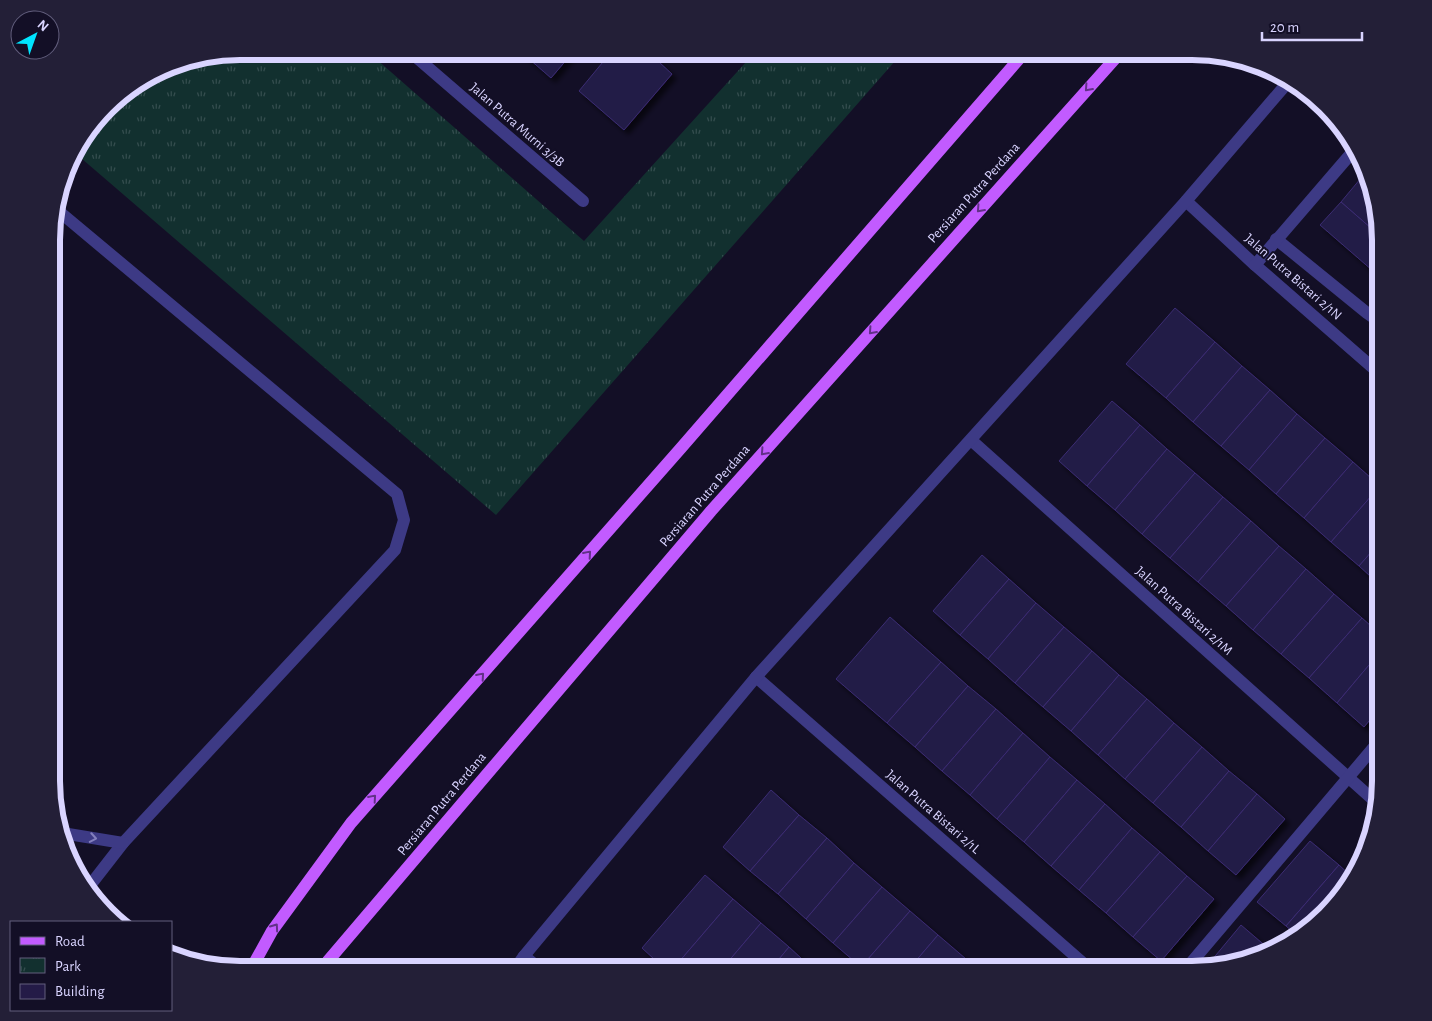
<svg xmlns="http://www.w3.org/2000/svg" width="1432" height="1021" font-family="'Alegreya Sans',sans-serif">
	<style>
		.park { fill: url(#park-tufts) }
		.building { fill: #241b47; stroke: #3b2d73; filter: url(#shadow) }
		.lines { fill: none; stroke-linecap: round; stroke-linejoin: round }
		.minor { stroke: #3d3a85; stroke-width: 12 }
		.major { stroke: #c25bff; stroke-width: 12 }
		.oneway { stroke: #623188 }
		.oneway2 { stroke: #837fbc }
		.labels { text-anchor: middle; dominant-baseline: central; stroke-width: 4; stroke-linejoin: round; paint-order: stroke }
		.street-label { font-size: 14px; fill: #d9d4ff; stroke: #130f26 }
		.rim { fill: none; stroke: #d9d4ff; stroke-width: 6 }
	</style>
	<defs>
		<pattern id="park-tufts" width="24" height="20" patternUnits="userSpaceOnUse" patternTransform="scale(1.25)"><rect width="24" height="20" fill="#12302f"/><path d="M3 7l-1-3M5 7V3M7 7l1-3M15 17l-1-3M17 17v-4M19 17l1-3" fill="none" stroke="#344d4e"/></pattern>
		<filter id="shadow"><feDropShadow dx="4.5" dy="4.5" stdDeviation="2.5" flood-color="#0009"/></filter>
	</defs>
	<rect width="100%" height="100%" fill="#130f26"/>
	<path class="park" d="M240,51H367L584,241L756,51L903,52L496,515L74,152L115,98L168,66Z"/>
	<g class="building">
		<path d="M520,51H574L551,78Z"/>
		<path d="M612,51H647L672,74L624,130L579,91Z"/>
		<path d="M1361,178L1369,185L1380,228V236L1341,202Z"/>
		<path d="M1341,202L1380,236V277L1320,225Z"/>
		<path d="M1175,308L1215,342L1166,398L1126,364Z"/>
		<path d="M1215,342L1242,366L1193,422L1166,398Z"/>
		<path d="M1242,366L1270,390L1221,446L1193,422Z"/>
		<path d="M1270,390L1297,414L1249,470L1221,446Z"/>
		<path d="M1112,401L1140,425L1087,486L1059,461Z"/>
		<path d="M1297,414L1325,438L1276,494L1249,470Z"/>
		<path d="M1140,425L1167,449L1115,510L1087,486Z"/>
		<path d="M1325,438L1353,462L1304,518L1276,494Z"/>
		<path d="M1167,449L1195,473L1142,534L1115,510Z"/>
		<path d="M1353,462L1380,486L1331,542L1304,518Z"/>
		<path d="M1195,473L1223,497L1170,558L1142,534Z"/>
		<path d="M1380,486V542L1359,566L1331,542Z"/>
		<path d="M1223,497L1251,521L1198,582L1170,558Z"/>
		<path d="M1251,521L1279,546L1226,606L1198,582Z"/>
		<path d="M1380,542V585L1359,566Z"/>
		<path d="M1279,546L1306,569L1253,630L1226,606Z"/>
		<path d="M982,555L1009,579L960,635L933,611Z"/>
		<path d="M1306,569L1334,594L1281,654L1253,630Z"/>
		<path d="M1009,579L1036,603L988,659L960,635Z"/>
		<path d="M1334,594L1362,618L1309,678L1281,654Z"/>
		<path d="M1036,603L1064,627L1015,683L988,659Z"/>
		<path d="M890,617L941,662L887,723L836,679Z"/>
		<path d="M1362,618L1380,634V652L1337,703L1309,678Z"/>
		<path d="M1064,627L1092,651L1043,707L1015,683Z"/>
		<path d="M1092,651L1119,675L1071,731L1043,707Z"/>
		<path d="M1380,652V708L1364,727L1337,703Z"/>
		<path d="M941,662L968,686L915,747L887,723Z"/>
		<path d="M1119,675L1147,699L1098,755L1071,731Z"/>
		<path d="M968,686L996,709L942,771L915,747Z"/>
		<path d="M1147,699L1174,723L1125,779L1098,755Z"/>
		<path d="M996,709L1023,733L970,795L942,771Z"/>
		<path d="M1174,723L1202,747L1153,803L1125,779Z"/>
		<path d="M1023,733L1050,757L997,819L970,795Z"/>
		<path d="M1202,747L1229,771L1181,827L1153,803Z"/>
		<path d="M1050,757L1077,780L1024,842L997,819Z"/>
		<path d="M1229,771L1257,794L1208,851L1181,827Z"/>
		<path d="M1077,780L1105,804L1051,866L1024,842Z"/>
		<path d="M771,790L799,815L750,871L723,847Z"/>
		<path d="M1257,794L1285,819L1236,875L1208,851Z"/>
		<path d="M1105,804L1132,828L1079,890L1051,866Z"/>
		<path d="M799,815L827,838L778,894L750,871Z"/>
		<path d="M1132,828L1160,852L1106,913L1079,890Z"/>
		<path d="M827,838L854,863L806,919L778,894Z"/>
		<path d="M1310,841L1339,865L1286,926L1257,902Z"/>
		<path d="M1160,852L1187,876L1133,937L1106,913Z"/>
		<path d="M854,863L882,887L833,943L806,919Z"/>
		<path d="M1339,865L1352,877L1342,896L1295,934L1286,926Z"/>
		<path d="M705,875L733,899L672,970H666L642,948Z"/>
		<path d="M1187,876L1214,899L1161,961L1133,937Z"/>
		<path d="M882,887L910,911L861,967L833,943Z"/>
		<path d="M733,899L761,923L721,970H672Z"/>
		<path d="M910,911L938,935L908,970H864L861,967Z"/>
		<path d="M761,923L789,947L770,970H721Z"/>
		<path d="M1241,925L1269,949L1266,952L1206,967Z"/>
		<path d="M938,935L966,959L957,970H908Z"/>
		<path d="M789,947L814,970H770Z"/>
		<path d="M966,959L978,970H957Z"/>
	</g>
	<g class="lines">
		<g class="minor">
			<path d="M409,51L583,201"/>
			<path d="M1186,201L1255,265L1380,374"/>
			<path d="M55,208L397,494L404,520L395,550L123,843L88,888"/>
			<path d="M1276,239L1367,313L1380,322"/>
			<path d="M1255,265L1355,149"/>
			<path d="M971,440L1378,804"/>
			<path d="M756,677L1091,970"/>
			<path d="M62,833L123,843"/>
			<path d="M524,956L540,969"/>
			<path d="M515,969L524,956L756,677L1186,201L1289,81"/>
			<path d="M1185,970L1380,740"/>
		</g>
		<g class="major">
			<path d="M251,969L272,931L351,823L681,448L1025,52"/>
			<path d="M323,969L328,961L711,511L1121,52"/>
		</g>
	</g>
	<defs><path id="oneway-chevron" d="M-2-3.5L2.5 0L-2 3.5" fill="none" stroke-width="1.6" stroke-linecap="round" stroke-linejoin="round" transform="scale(1.25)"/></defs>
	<g class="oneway">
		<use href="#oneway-chevron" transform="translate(1088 88) rotate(132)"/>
		<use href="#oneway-chevron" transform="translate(980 209) rotate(132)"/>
		<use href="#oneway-chevron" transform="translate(872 331) rotate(132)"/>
		<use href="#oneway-chevron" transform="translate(764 452) rotate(132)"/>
		<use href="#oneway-chevron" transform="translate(588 554) rotate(-49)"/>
		<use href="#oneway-chevron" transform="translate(481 676) rotate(-49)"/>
		<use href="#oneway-chevron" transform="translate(373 798) rotate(-49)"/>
		<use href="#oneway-chevron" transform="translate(275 927) rotate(-55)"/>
	</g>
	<use class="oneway2" href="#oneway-chevron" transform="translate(93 838) rotate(10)"/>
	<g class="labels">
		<g class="street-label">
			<text transform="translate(517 125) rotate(41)">Jalan Putra Murni 3/3B</text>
			<text transform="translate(974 193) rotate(-48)">Persiaran Putra Perdana</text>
			<text transform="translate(1293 277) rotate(41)">Jalan Putra Bistari 2/1N</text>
			<text transform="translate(705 496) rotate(-49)">Persiaran Putra Perdana</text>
			<text transform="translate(1184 611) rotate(42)">Jalan Putra Bistari 2/1M</text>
			<text transform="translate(442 804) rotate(-50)">Persiaran Putra Perdana</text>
			<text transform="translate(933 812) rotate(41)">Jalan Putra Bistari 2/1L</text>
		</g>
	</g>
	<path d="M0 0H1432V1021H0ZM240 60H1192A180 180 0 0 1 1372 240V781A180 180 0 0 1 1192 961H240A180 180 0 0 1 60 781V240A180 180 0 0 1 240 60Z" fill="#231f37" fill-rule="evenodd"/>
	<path class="rim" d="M240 60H1192A180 180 0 0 1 1372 240V781A180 180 0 0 1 1192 961H240A180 180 0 0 1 60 781V240A180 180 0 0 1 240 60Z"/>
	<rect x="10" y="921" width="162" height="90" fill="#130f26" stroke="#625e7d"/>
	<rect x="20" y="937" width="25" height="8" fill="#c25bff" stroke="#625e7d"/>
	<text x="55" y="946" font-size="15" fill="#d9d4ff">Road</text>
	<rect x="20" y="958" width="25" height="15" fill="url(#park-tufts)" stroke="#625e7d"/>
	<text x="55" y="971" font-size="15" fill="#d9d4ff">Park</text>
	<rect x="20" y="984" width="25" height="15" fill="#241b47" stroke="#625e7d"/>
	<text x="55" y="996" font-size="15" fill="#d9d4ff">Building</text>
	<g transform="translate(35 35) rotate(41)"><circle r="24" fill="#130f26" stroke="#625e7d"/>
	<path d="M0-4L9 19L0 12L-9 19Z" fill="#00e5ff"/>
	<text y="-8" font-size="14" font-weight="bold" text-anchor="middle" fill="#d9d4ff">N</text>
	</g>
	<path d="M1262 32v8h100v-8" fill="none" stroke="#d9d4ff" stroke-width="2.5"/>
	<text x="1270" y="32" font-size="15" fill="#d9d4ff" stroke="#130f26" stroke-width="4" paint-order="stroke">20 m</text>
</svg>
